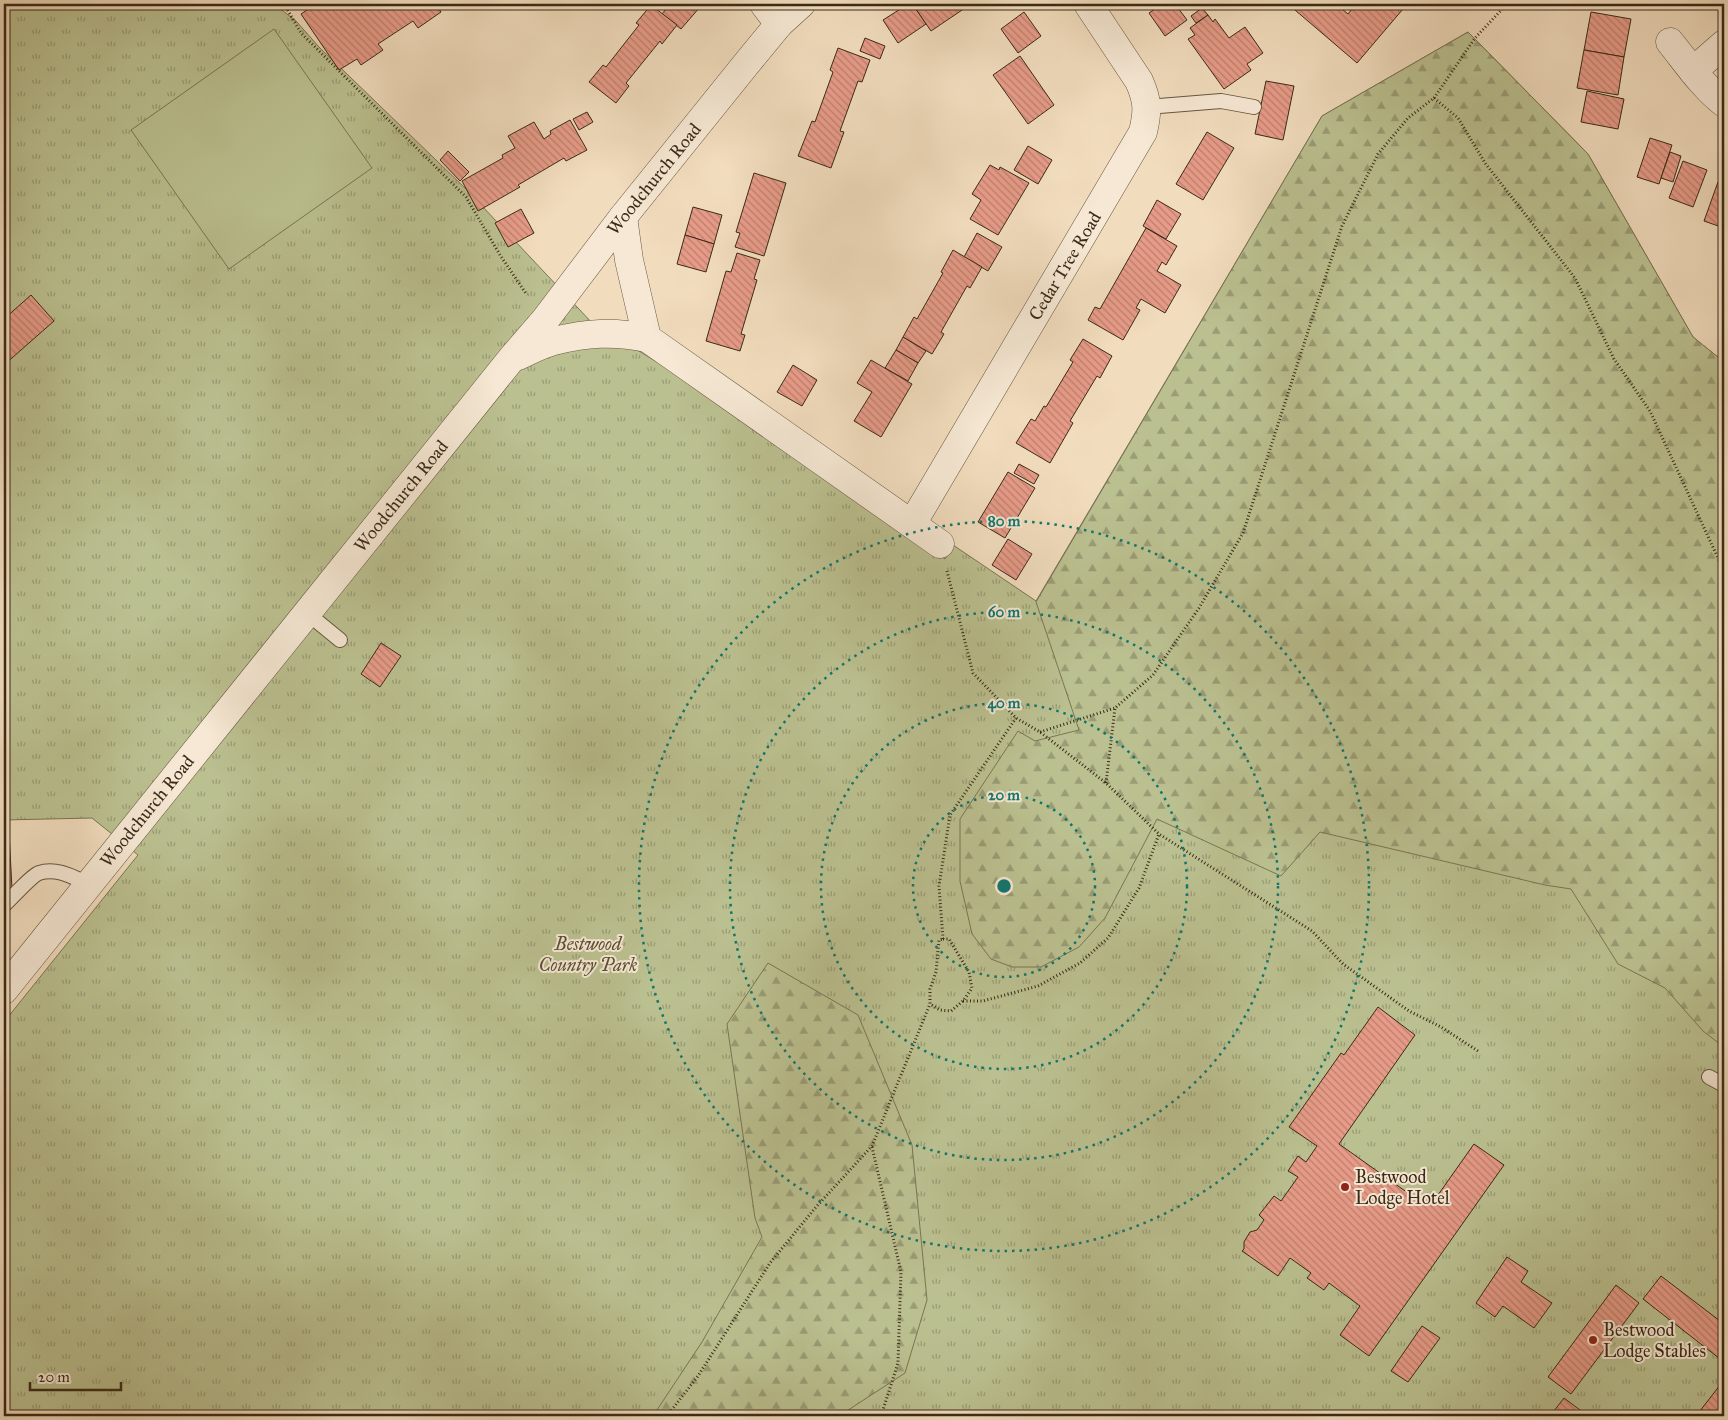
<svg xmlns="http://www.w3.org/2000/svg" width="1728" height="1420" font-family="'IM FELL Great Primer',serif">
	<style>
		.grass { fill: url(#grass-tufts); stroke: #7a7554 }
		.forest { fill: url(#forest-firs); stroke: #7a7554 }
		.pitch { fill: #bbc090; stroke: #7a7554 }
		.building { fill: url(#building-back-hatch); stroke: #3a2a17 }
		.lines { fill: none; stroke-linecap: round; stroke-linejoin: round }
		.service-casing { stroke: #685640; stroke-width: 16 }
		.minor-casing { stroke: #685640; stroke-width: 29 }
		.path { stroke: #3a2a17; stroke-width: 3; stroke-dasharray: 1 2.5; stroke-linecap: butt }
		.service { stroke: #f6e8d4; stroke-width: 14 }
		.minor { stroke: #f6e8d4; stroke-width: 28 }
		.ring { fill: none; stroke: #0f766e; stroke-width: 2.5; stroke-dasharray: 2.5 5 }
		.poi-dot { fill: #8f2418; stroke: #f6e8d4; stroke-width: 2 }
		.labels { text-anchor: middle; dominant-baseline: central; stroke-width: 4; stroke-linejoin: round; paint-order: stroke }
		.street-label { font-size: 18px; fill: #3a2a17; stroke: #f6e8d4 }
		.park-label { font-size: 18px; font-style: italic; fill: #5a5035; stroke: #f6e8d4 }
		.poi-label { font-size: 18px; fill: #3a2a17; stroke: #f6e8d4; text-anchor: start }
		.centre { fill: #0f766e; stroke: #f6e8d4; stroke-width: 2.5 }
		.ring-label { font-size: 15px; text-anchor: middle; font-weight: bold; fill: #0f766e; stroke: #f6e8d4; stroke-width: 4; stroke-linejoin: round; paint-order: stroke }
	</style>
	<defs>
		<pattern id="grass-tufts" width="24" height="20" patternUnits="userSpaceOnUse" patternTransform="scale(1.25)"><rect width="24" height="20" fill="#bbc090"/><path d="M3 7l-1-3M5 7V3M7 7l1-3M15 17l-1-3M17 17v-4M19 17l1-3" fill="none" stroke="#999c75"/></pattern>
		<pattern id="forest-firs" width="22" height="20" patternUnits="userSpaceOnUse" patternTransform="scale(1.25)"><rect width="22" height="20" fill="#bbc090"/><path d="M5 1l3.5 6h-7zM16 11l3.5 6h-7z" fill="#999c75"/></pattern>
		<pattern id="building-back-hatch" width="6" height="6" patternUnits="userSpaceOnUse" patternTransform="scale(1.25)"><rect width="6" height="6" fill="#e79b88"/><path d="M-1 5l2 2M0 0l6 6M5-1l2 2" fill="none" stroke="#bc7f6e"/></pattern>
	</defs>
	<rect width="100%" height="100%" fill="#f1dcbd"/>
	<filter id="stains"><feTurbulence type="fractalNoise" baseFrequency=".004" numOctaves="4"/><feColorMatrix values="0 0 0 0 .2 0 0 0 0 .09 0 0 0 0 .02 0 0 0 .5 -.17"/></filter>
	<radialGradient id="worn" r=".72"><stop offset=".6" stop-color="#630" stop-opacity="0"/><stop offset="1" stop-color="#630" stop-opacity=".3"/></radialGradient>
	<path class="grass" d="M4,4H274L296,21L319,47L466,189L610,342L639,351L678,375L945,559L953,545L1036,601L1322,116L1468,32L1588,154L1693,337L1724,362V1416H4V1022L138,855L92,818L4,820Z"/>
	<g class="forest">
		<path d="M1468,32L1588,154L1693,337L1724,362V1047L1703,1031L1665,988L1618,964L1571,889L1545,885L1320,832L1281,876L1157,819L1105,918L1079,947L1041,967H1012L991,959L972,934L960,881V819L1018,731L1035,741L1079,730L1036,602L1322,116Z"/>
		<path d="M768,963L858,1015L912,1145L927,1300L905,1373L839,1416H653L702,1342L762,1237L755,1218L727,1024Z"/>
		<path d="M1353,1411L1458,1415L1503,1414V1416H1319Z"/>
	</g>
	<path class="pitch" d="M274,29L372,168L229,269L131,130Z"/>
	<g class="building">
		<path d="M316,4H328L333,10L341,4H436L441,12L418,28L413,21L378,44L383,50L361,65L357,59L339,70L301,14Z"/>
		<path d="M670,4H695L700,7L681,29L662,14Z"/>
		<path d="M915,4H971L931,31L913,5Z"/>
		<path d="M1162,4H1175L1187,20L1165,36L1149,13Z"/>
		<path d="M1300,4H1336L1348,14L1356,4H1397L1403,9L1357,63L1295,10Z"/>
		<path d="M651,5L677,25L662,44L660,41L626,83L629,86L616,103L589,82L603,65L606,67L639,25L636,23Z"/>
		<path d="M913,5L926,24L898,43L883,20L905,6L907,9Z"/>
		<path d="M1202,8L1208,15L1196,23L1191,16Z"/>
		<path d="M1024,12L1041,36L1018,53L1001,29Z"/>
		<path d="M1591,12L1631,19L1624,57L1584,50Z"/>
		<path d="M1208,15L1213,22L1215,19L1229,38L1245,27L1263,53L1247,64L1251,70L1224,89L1188,39L1195,35L1190,28Z"/>
		<path d="M865,38L885,46L880,59L860,51Z"/>
		<path d="M838,48L870,60L862,82L858,81L840,131L844,132L831,168L798,156L812,121L815,122L833,72L830,70Z"/>
		<path d="M1584,50L1624,57L1618,95L1577,88Z"/>
		<path d="M1020,56L1054,105L1028,124L993,75Z"/>
		<path d="M1266,81L1294,86L1283,140L1255,134Z"/>
		<path d="M1587,91L1624,99L1618,129L1581,122Z"/>
		<path d="M587,112L593,122L579,130L573,119Z"/>
		<path d="M570,120L587,150L566,161L564,158L518,185L520,187L478,211L462,181L503,158L502,155L515,148L508,136L534,122L544,139L551,134L550,131Z"/>
		<path d="M1207,132L1234,148L1203,200L1176,184Z"/>
		<path d="M1650,138L1672,145L1659,184L1637,177Z"/>
		<path d="M1028,146L1052,160L1038,184L1014,170Z"/>
		<path d="M448,151L469,172L460,181L440,160Z"/>
		<path d="M1670,152L1681,156L1673,182L1661,178Z"/>
		<path d="M1683,161L1707,170L1693,207L1669,198Z"/>
		<path d="M990,165L999,170L1000,167L1029,183L998,235L970,219L981,200L972,194Z"/>
		<path d="M754,173L786,183L764,256L735,247L740,233L736,232Z"/>
		<path d="M1718,182L1724,184V228L1704,221Z"/>
		<path d="M1157,200L1181,214L1166,239L1143,226Z"/>
		<path d="M693,207L722,215L714,244L685,235Z"/>
		<path d="M521,209L534,233L508,247L495,223Z"/>
		<path d="M1146,228L1177,246L1166,265L1162,262L1157,271L1181,285L1165,313L1141,299L1136,308L1140,310L1123,340L1088,320L1095,307L1100,309Z"/>
		<path d="M977,233L1002,247L988,271L964,257Z"/>
		<path d="M685,235L714,244L706,272L677,264Z"/>
		<path d="M953,250L982,267L970,288L967,286L941,332L944,334L932,354L903,337L914,317L917,319L943,273L941,272Z"/>
		<path d="M737,253L760,260L754,279L757,280L741,334L745,335L740,351L706,341L726,271L731,272Z"/>
		<path d="M31,295L54,321L4,365V319Z"/>
		<path d="M903,337L926,351L918,363L896,350Z"/>
		<path d="M1083,339L1112,356L1100,378L1097,376L1070,421L1073,423L1050,463L1016,443L1031,419L1035,421L1044,406L1046,407L1073,362L1070,360Z"/>
		<path d="M896,350L918,363L908,381L885,368Z"/>
		<path d="M871,360L912,384L881,437L854,421L872,392L857,383Z"/>
		<path d="M793,365L817,380L802,406L777,392Z"/>
		<path d="M1019,464L1039,475L1034,484L1014,473Z"/>
		<path d="M1008,472L1035,488L1005,538L978,522Z"/>
		<path d="M1008,539L1032,554L1016,580L992,565Z"/>
		<path d="M381,643L401,656L380,687L361,674Z"/>
		<path d="M9,832L12,889L4,890V833Z"/>
		<path d="M1378,1007L1415,1035L1339,1144L1422,1203L1426,1197L1433,1202L1474,1144L1504,1165L1369,1356L1340,1335L1360,1306L1329,1283L1324,1290L1307,1278L1311,1273L1290,1258L1278,1276L1242,1251L1244,1249V1242L1250,1232L1257,1230L1264,1220L1259,1215L1274,1196L1281,1201L1298,1177L1288,1171L1298,1156L1306,1162L1317,1146L1289,1127L1341,1053L1344,1055Z"/>
		<path d="M1507,1257L1528,1271L1521,1282L1552,1303L1534,1328L1503,1306L1495,1317L1476,1303Z"/>
		<path d="M1661,1276L1724,1324V1362L1643,1299Z"/>
		<path d="M1616,1285L1639,1303L1571,1394L1548,1377Z"/>
		<path d="M1422,1326L1440,1338L1408,1382L1391,1371Z"/>
		<path d="M1724,1380V1416H1696Z"/>
		<path d="M1564,1398L1588,1416H1550Z"/>
	</g>
	<g class="lines">
		<defs>
			<g id="service">
				<path d="M1147,107L1221,101L1254,107"/>
				<path d="M307,613L340,640"/>
				<path d="M4,905C11,899 32,875 39,873C56,867 73,877 88,884"/>
				<path d="M1709,1077L1724,1085"/>
			</g>
			<g id="minor">
				<path d="M764,4L779,24"/>
				<path d="M1670,42C1687,63 1703,87 1724,103"/>
				<path d="M1693,71L1724,44"/>
				<path d="M623,217L629,260L647,338L940,544"/>
				<path d="M518,356C529,351 542,344 554,341C587,333 613,331 647,338"/>
				<path d="M912,524L1143,132C1148,111 1148,101 1139,81L1088,4"/>
				<path d="M4,990L512,358L545,320L623,217L747,63L779,24L801,4"/>
			</g>
		</defs>
		<use href="#service" class="service-casing"/>
		<use href="#minor" class="minor-casing"/>
		<g class="path">
			<path d="M284,4L301,33L466,197L500,255L527,295"/>
			<path d="M1434,98L1475,38L1507,4"/>
			<path d="M947,571L973,673L1016,718L1040,732L1106,783L1159,834L1312,931L1343,964L1409,1011L1441,1027L1478,1051"/>
			<path d="M1040,732L1115,708"/>
			<path d="M1106,783L1115,708L1153,675L1199,608L1243,533L1342,226L1378,154L1408,118L1434,98L1458,118L1485,163L1575,278L1614,359L1650,411L1724,571"/>
			<path d="M943,939L939,886L950,815L1016,718"/>
			<path d="M943,939H949L969,972L972,988L963,1001L951,1011L940,1010L930,1004V989L936,972L939,940Z"/>
			<path d="M963,1001H983L1038,986L1080,963L1108,938L1139,888L1159,834"/>
			<path d="M872,1147L901,1272L898,1363L881,1416"/>
			<path d="M667,1416L698,1376L770,1263L816,1207L872,1146L930,1004"/>
		</g>
		<use href="#service" class="service"/>
		<use href="#minor" class="minor"/>
	</g>
	<g class="ring">
		<circle cx="1004" cy="886" r="91"/>
		<circle cx="1004" cy="886" r="183"/>
		<circle cx="1004" cy="886" r="274"/>
		<circle cx="1004" cy="886" r="365"/>
	</g>
	<g class="poi-dot">
		<circle cx="1345" cy="1187" r="5"/>
		<circle cx="1593" cy="1340" r="5"/>
	</g>
	<g class="labels">
		<g class="street-label">
			<text transform="translate(654 179) rotate(-51)">Woodchurch Road</text>
			<text transform="translate(1065 266) rotate(-59)">Cedar Tree Road</text>
			<text transform="translate(401 496) rotate(-51)">Woodchurch Road</text>
			<text transform="translate(147 811) rotate(-51)">Woodchurch Road</text>
		</g>
		<g class="park-label">
			<text x="588" y="944">Bestwood<tspan x="588" dy="21">Country Park</tspan></text>
		</g>
		<g class="poi-label">
			<text x="1355" y="1177">Bestwood<tspan x="1355" dy="21">Lodge Hotel</tspan></text>
			<text x="1603" y="1330">Bestwood<tspan x="1603" dy="21">Lodge Stables</tspan></text>
		</g>
	</g>
	<circle cx="1004" cy="886" r="8" class="centre"/>
	<g class="ring-label">
		<text x="1004" y="526">80 m</text>
		<text x="1004" y="617">60 m</text>
		<text x="1004" y="708">40 m</text>
		<text x="1004" y="800">20 m</text>
	</g>
	<rect width="1728" height="1420" fill="none" stroke="#f1dcbd" stroke-width="20"/>
	<rect x="5" y="5" width="1718" height="1410" fill="none" stroke="#3a2a17" stroke-width="2.5"/>
	<rect x="10" y="10" width="1708" height="1400" fill="none" stroke="#3a2a17"/>
	<path d="M30 1382v8h91v-8" fill="none" stroke="#3a2a17" stroke-width="2.5"/>
	<text x="38" y="1382" font-size="15" fill="#3a2a17" stroke="#f6e8d4" stroke-width="4" paint-order="stroke">20 m</text>
	<rect width="100%" height="100%" filter="url(#stains)"/>
	<rect width="100%" height="100%" fill="url(#worn)"/>
</svg>
